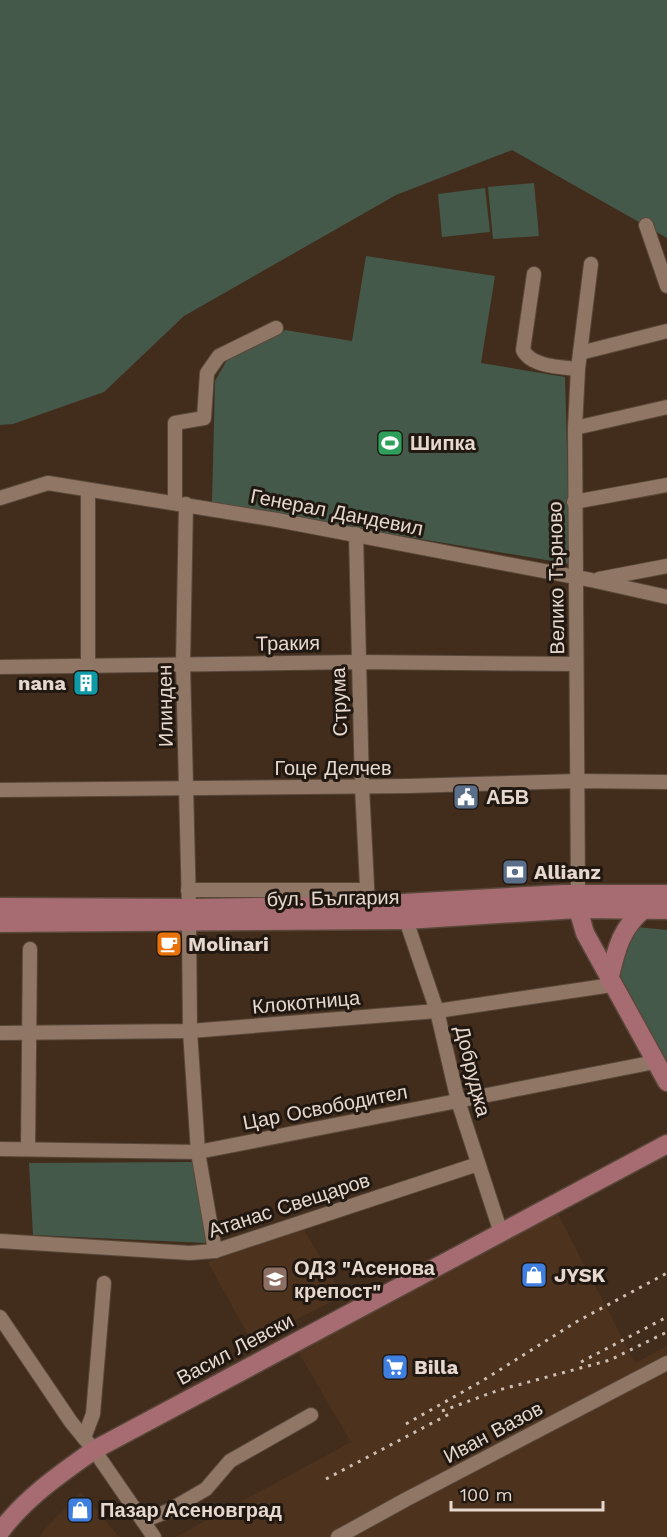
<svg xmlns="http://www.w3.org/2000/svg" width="667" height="1537" font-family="'Work Sans',sans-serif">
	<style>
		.built { fill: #4d321d }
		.green { fill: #44594a }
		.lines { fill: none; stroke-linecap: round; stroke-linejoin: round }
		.minor-casing { stroke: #59483a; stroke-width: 16 }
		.major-casing { stroke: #59483a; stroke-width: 21 }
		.minor { stroke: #8f7665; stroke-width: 14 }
		.major { stroke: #a66c72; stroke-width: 18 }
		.rail { stroke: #cdbeb3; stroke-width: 3; stroke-dasharray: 3 6; stroke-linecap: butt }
		.labels { text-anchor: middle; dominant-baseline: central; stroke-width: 6; stroke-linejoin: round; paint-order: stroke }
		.poi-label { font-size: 20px; font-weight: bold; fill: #e6d8ce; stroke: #211811; text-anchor: start }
		.street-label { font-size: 20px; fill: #e6d8ce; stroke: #211811 }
	</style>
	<rect width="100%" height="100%" fill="#422d1d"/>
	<g class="built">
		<path d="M554,1206L635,1363L667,1346V1537H176L351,1442L297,1350Z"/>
		<path d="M303,1228L343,1296L252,1342L208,1262Z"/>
		<path d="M81,1492L119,1537H40L45,1529Z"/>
	</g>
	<g class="green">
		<path d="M0,0H667V238L512,150L396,195L184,316L104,392L13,424L0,425Z"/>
		<path d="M534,183L539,236L493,239L488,187Z"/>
		<path d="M485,188L490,232L442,237L438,194Z"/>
		<path d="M366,256L495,276L481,363L565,377L570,564L212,504L215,381L227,360L285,330L352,341Z"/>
		<path d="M637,927L667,930V1062L617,976L623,951Z"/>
		<path d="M195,1162L206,1243L33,1235L29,1163Z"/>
	</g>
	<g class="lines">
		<defs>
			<g id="minor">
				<path d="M646,225L667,286"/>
				<path d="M534,274L523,350C531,367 562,367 578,369"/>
				<path d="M580,353L667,331"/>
				<path d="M575,428L667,407"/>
				<path d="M0,498L48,483L277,520L591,580L667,597"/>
				<path d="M175,502V423L204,418L207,373L219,356L276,328"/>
				<path d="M574,502L667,485"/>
				<path d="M186,504L183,664L189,908"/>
				<path d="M356,534L362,787L368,905"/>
				<path d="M599,579L667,566"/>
				<path d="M0,667L358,662L576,664"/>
				<path d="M88,667V490"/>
				<path d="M0,790L409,786L579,781L667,782"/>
				<path d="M188,890H367"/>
				<path d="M578,894L575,428L578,369L591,264"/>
				<path d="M406,920L437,1011L458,1101L501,1233"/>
				<path d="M189,922L190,1031L198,1152L215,1251"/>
				<path d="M0,1033L190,1031L437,1011L612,985"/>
				<path d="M0,1149L198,1152L655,1062"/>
				<path d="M28,1149L30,949"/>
				<path d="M0,1241L190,1253L215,1251L478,1164"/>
				<path d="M0,1317L71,1422L94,1450L154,1537"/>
				<path d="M84,1438L93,1414L104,1283"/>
				<path d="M143,1521L168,1511L206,1489L230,1461L311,1415"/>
				<path d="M338,1537L405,1500L667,1363"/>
			</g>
			<g id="major">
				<path d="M578,899V909L585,933L667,1082"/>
				<path d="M0,907L193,908L368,905L563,894H667"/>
				<path d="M0,923L406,920L578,909L667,910"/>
				<path d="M609,980C616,951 620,929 644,909"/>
				<path d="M0,1532C25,1498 60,1474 94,1450L667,1144"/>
			</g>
		</defs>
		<use href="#minor" class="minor-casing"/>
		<use href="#major" class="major-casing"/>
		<use href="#minor" class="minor"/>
		<use href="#major" class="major"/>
		<g class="rail">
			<path d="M581,1362L667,1317"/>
			<path d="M442,1411L499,1390L610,1360L667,1332"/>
			<path d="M406,1424L482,1381L576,1322L667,1273"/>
			<path d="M326,1479L453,1412"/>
		</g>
	</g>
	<defs>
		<symbol id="stadium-square" viewBox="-11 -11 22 22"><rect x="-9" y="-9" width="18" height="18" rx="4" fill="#2e9e5b" stroke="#211811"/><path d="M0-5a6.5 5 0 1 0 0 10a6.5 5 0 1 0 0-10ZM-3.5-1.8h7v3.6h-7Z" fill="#fff"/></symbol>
		<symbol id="building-square" viewBox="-11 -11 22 22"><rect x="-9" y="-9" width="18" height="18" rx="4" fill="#0f9aa8" stroke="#211811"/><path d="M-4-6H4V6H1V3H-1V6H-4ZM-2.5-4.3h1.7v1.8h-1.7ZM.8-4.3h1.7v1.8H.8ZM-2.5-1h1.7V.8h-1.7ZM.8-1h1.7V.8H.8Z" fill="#fff"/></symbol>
		<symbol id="civic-square" viewBox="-11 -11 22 22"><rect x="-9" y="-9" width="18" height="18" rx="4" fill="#5c6f8a" stroke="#211811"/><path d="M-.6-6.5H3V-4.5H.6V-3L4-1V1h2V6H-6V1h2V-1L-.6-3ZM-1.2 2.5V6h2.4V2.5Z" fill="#fff"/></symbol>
		<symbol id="bank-square" viewBox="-11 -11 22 22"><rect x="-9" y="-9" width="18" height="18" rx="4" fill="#5c6f8a" stroke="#211811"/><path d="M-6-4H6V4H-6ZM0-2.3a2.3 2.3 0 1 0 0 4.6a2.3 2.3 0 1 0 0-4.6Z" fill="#fff"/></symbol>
		<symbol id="cafe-square" viewBox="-11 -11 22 22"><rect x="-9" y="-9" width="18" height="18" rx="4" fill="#e8710a" stroke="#211811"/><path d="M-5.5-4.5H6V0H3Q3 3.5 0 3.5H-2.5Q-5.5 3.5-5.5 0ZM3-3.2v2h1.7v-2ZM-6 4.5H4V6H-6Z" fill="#fff"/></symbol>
		<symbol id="shop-square" viewBox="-11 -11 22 22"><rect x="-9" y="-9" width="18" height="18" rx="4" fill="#3f7fe0" stroke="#211811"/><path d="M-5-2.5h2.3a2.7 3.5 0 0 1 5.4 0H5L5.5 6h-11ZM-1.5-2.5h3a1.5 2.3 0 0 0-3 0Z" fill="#fff"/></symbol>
		<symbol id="school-square" viewBox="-11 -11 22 22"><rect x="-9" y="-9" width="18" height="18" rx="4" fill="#8d6e63" stroke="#211811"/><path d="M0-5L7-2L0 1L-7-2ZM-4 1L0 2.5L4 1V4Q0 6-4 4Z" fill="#fff"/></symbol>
		<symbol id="supermarket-square" viewBox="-11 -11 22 22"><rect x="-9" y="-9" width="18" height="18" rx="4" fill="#3f7fe0" stroke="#211811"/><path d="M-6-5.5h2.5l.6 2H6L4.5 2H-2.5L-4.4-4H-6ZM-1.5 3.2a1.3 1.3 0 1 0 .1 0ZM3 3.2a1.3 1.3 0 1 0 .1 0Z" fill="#fff"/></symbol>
	</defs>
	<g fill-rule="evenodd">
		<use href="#stadium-square" x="375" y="428" width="30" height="30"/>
		<use href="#building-square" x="71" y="668" width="30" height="30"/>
		<use href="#civic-square" x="451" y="782" width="30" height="30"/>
		<use href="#bank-square" x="500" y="857" width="30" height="30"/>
		<use href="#cafe-square" x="154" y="929" width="30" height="30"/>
		<use href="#shop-square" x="519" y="1260" width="30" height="30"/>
		<use href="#school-square" x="260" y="1264" width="30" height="30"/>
		<use href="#supermarket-square" x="380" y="1352" width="30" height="30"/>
		<use href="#shop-square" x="65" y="1495" width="30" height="30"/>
	</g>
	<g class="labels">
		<g class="poi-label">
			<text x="410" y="443">Шипка</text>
			<text x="66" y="683" text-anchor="end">nana</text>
			<text x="486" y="797">АБВ</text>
			<text x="534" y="872">Allianz</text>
			<text x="188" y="944">Molinari</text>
			<text x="294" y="1268">ОДЗ "Асенова<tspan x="294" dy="23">крепост"</tspan></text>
			<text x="554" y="1275">JYSK</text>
			<text x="414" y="1367">Billa</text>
			<text x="100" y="1510">Пазар Асеновград</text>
		</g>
		<g class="street-label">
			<text transform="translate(337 512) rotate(11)">Генерал Дандевил</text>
			<text transform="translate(556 578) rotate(-91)">Велико Търново</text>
			<text transform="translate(288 643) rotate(-1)">Тракия</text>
			<text transform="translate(339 702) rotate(-92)">Струма</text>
			<text transform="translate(165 706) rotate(-91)">Илинден</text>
			<text x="333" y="768">Гоце Делчев</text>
			<text transform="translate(333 898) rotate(-1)">бул. България</text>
			<text transform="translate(306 1002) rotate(-5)">Клокотница</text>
			<text transform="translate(473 1071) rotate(76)">Добруджа</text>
			<text transform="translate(325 1107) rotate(-11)">Цар Освободител</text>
			<text transform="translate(289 1205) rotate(-18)">Атанас Свещаров</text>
			<text transform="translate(235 1349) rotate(-28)">Васил Левски</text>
			<text transform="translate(493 1432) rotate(-28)">Иван Вазов</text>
		</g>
	</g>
	<path d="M451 1501v9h152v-9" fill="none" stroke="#e6d8ce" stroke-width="3"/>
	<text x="460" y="1501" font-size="18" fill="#e6d8ce" stroke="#211811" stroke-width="4.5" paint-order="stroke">100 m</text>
</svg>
